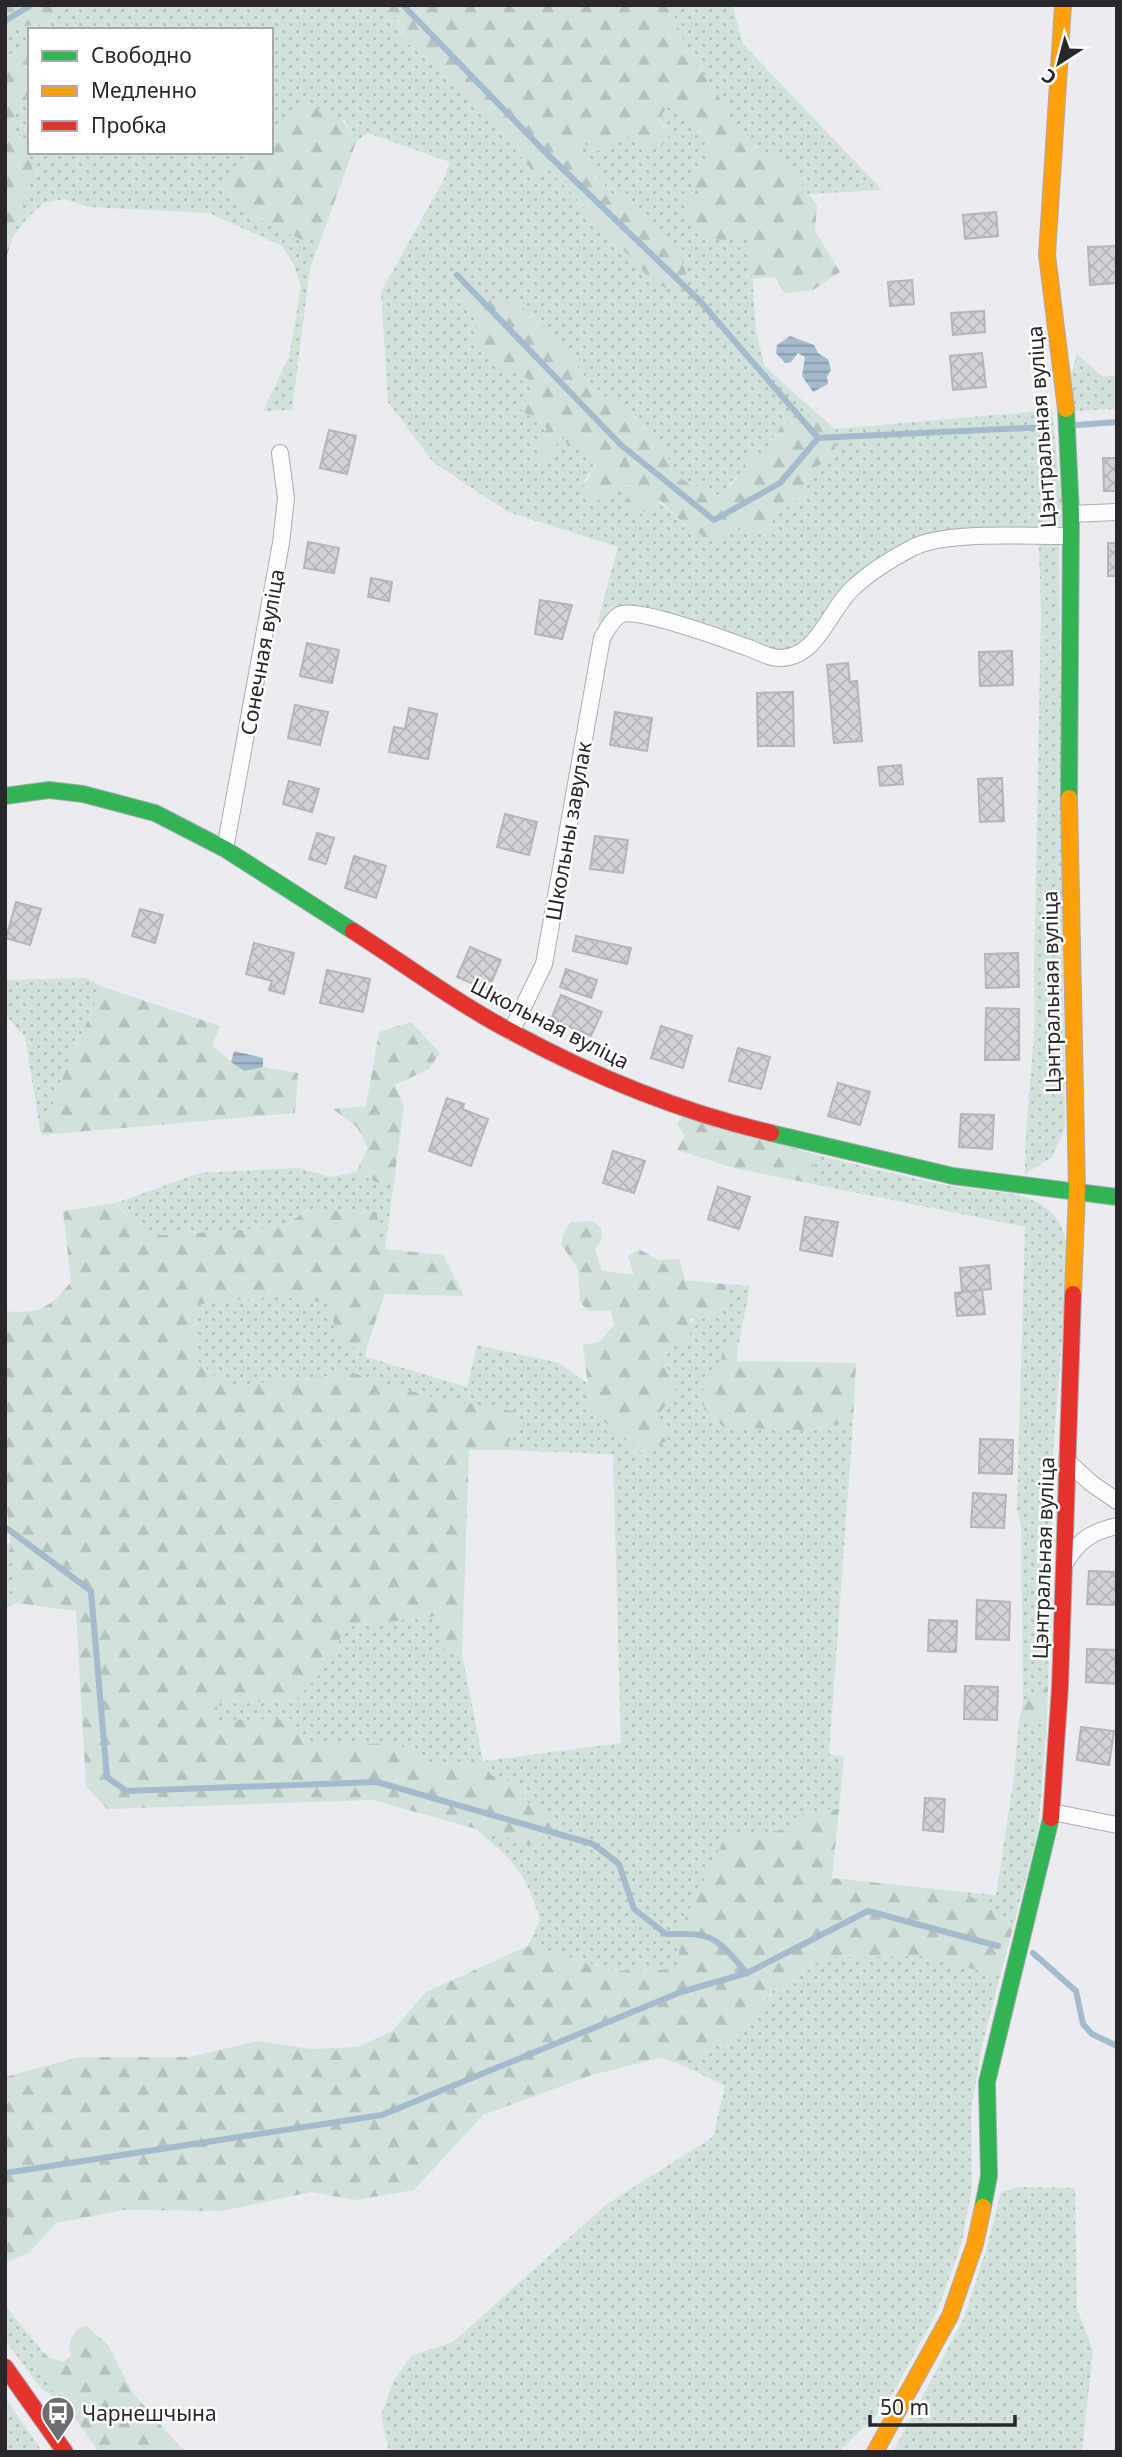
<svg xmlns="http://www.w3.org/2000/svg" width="1122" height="2457" font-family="'Noto Sans',sans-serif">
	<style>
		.grass { fill: url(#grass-dots) }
		.forest { fill: url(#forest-firs) }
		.water { fill: url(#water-rules) }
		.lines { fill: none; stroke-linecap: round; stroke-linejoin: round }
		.stream { stroke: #a4bacd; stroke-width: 6 }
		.building { fill: url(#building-cross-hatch); stroke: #b6b4b9; stroke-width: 2 }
		.street-casing { stroke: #ababb0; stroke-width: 18 }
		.fast-casing { stroke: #ababb0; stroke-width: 18 }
		.slow-casing { stroke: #ababb0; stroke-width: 18 }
		.jam-casing { stroke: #ababb0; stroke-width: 18 }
		.street { stroke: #fcfcfd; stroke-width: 16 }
		.fast { stroke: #30b455; stroke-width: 16 }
		.slow { stroke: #ff9f0a; stroke-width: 16 }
		.jam { stroke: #e5322d; stroke-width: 16 }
		.labels { text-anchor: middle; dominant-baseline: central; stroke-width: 5; stroke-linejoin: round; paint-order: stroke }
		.street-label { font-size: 21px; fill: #27272c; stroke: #fff }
		.poi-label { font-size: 21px; fill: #27272c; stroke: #fff; text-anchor: start }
	</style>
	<defs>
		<pattern id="grass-dots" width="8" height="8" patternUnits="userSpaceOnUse" patternTransform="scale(1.75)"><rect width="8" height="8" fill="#d1e2db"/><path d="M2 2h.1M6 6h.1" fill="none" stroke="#b3c2bc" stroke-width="1.8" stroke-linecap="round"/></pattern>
		<pattern id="forest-firs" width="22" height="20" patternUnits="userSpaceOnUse" patternTransform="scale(1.75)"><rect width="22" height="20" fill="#d1e2db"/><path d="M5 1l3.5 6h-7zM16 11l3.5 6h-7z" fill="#b3c2bc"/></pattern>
		<pattern id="water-rules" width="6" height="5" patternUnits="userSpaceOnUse" patternTransform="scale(1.75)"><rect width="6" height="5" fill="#a4bacd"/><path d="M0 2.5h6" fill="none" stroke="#8697a7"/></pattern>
		<pattern id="building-cross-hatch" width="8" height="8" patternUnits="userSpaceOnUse" patternTransform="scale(1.75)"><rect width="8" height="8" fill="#d3d2d7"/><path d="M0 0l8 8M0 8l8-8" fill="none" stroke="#b5b4b9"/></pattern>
	</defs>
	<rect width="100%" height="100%" fill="#ebebf2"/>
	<g class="grass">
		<path d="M59,5H382L397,19L402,39L473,97L535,174L550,170L653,282L629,203L613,195L574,149L584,144L604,152L631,133L666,127L658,120L667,108L678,106L708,140V164L740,235L750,238L756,332L765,367L817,413L782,425L762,454L730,483L724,498L673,476L667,454L640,421L593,388L557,339L477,314L502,366L539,384L528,394L548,428L549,458L562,434L583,447L596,464L583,482C637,485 649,490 688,528L742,527L767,534L775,515L802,496L814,468L835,457V429L1052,410L1062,507L1061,526L1055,531L912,541L796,649L776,651L726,632L638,607L618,608L597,624L618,547L508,512L433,462L388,402L381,292L444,179L450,162L367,133L356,142L346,121L299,106L271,135V30H30V53L17,50L5,58V35L20,27L49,23Z"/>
		<path d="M670,5H732L743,44L882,190L808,194L784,162L741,138L715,89L690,58Z"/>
		<path d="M30,98V152H254L222,185L247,213L301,240L322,236L310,268L292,410L263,411L289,357L301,287L294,265L282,246L209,213L89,207L64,199L44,203L29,216L12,238L20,206L11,127L20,101Z"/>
		<path d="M1077,354L1102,376H1117V409L1073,411L1070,379Z"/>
		<path d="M1043,542H1055L1059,546L1065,1128L1052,1157L1025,1174C1024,1109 1038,1044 1034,979L1041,614L1039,547Z"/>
		<path d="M85,978L103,987L67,1066L41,1135L25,1037L5,1015V980Z"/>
		<path d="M813,1154C858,1165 903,1176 949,1186C980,1192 1021,1188 1047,1209C1065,1223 1067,1241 1068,1262L1051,1479L1052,1553L1048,1687L1040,1686L1023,1705L1021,1525L1017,1509L1025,1227L803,1182L813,1167Z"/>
		<path d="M297,1168L331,1177L356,1172L378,1183L395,1174L385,1249L380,1243L307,1210L283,1227L146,1236L116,1203L200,1173Z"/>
		<path d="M725,1284L750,1286L738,1348L730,1345L720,1366L703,1384L804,1430L853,1422L829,1754L844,1757L839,1809L805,1812L791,1829L725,1837L681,1969L616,1971L528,1946L540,1920C525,1868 511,1859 472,1826L539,1847L557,1822L524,1800L517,1785L491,1775L483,1761L432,1766L396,1743L305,1746L293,1719L218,1721L217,1701L326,1667L346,1627L438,1616L445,1628L440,1647L462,1655L483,1761L621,1743L613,1454L502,1450L520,1430L353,1373L227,1388L197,1360L193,1305L275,1296L328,1303L341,1347L366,1349V1357L467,1387L477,1345L559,1363L587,1383L591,1410L659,1414L676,1392L662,1363C680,1325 693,1318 729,1299Z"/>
		<path d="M11,1543L17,1603L5,1608V1544Z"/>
		<path d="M1047,1720L1038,1831L1014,1924L964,1892L996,1895L1014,1777L1019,1721L1034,1723Z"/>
		<path d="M923,1956L1000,1976L982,2046L971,2112L972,2187L962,2242L937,2312L887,2404L839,2452H389L381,2415L393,2382L411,2356L453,2342L607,2204L713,2137L725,2086L680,2064L742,2032L775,1988L832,1957Z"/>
		<path d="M1019,2187L1075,2188L1077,2309L1093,2350L1082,2452H893L964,2318L987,2247L1001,2192Z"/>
		<path d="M5,2305L42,2351L34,2360L53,2382L52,2396L41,2388L5,2340Z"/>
		<path d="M5,2398L40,2448L41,2452H8L5,2448Z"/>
	</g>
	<g class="forest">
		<path d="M9,5H59L49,23L20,27L5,35V7Z"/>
		<path d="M382,5H670L690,58L715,89L741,138L784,162L817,205L815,231L840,272L813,290L785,293L775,277L752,279L749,238L740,235L723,242L706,234L686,217L688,199L699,193L690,179L698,165L708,163V140L678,106L667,108L658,119L669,136L661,147H639L631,134L604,153L585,144L574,149L613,195L629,203L680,254L686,274L676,292L653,282L550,170L535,174L473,97L402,39L397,19Z"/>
		<path d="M17,50L30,53V98L20,102L11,127L27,144L33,172L5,262V58Z"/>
		<path d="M299,106C331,108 342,113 356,142L322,236L302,240L247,213L222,185L254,152H271V135Z"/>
		<path d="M479,289L494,302L513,299L557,339L593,388L640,421L667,454L674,476L723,498C731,482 743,474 747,456L762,454L782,425L817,413L835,429V457L814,468L802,496L775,515L767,535L742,527L712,540L688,528L660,500L639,515L628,508L627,485L605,504L582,490L596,464L583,447L568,446L562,435L549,458L539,461V440L547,428L520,409L528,394L538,384L502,366L474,339L477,314L462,297Z"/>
		<path d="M103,987L220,1026L212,1046L243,1071L263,1067L298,1073L295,1113L41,1135L67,1066Z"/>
		<path d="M411,1022L440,1053L429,1069L395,1085L404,1106L395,1174L378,1183L356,1172L368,1148L357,1127L333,1109L366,1106L379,1032Z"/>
		<path d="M683,1116L813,1154V1167L803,1182L734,1168L677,1150L685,1136L677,1124Z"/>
		<path d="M115,1203L146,1236L283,1227L307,1210L377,1212L380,1243L385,1249L443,1255L464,1296L385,1294L366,1349L341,1347L328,1303L275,1296L193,1305L197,1360L227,1387L353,1373L427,1396L518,1412L520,1430L502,1450H469L462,1655L440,1647L445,1628L438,1616L346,1627L326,1667L294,1702L217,1701L218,1720L293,1719L305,1746L396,1743L432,1766L483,1761L491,1775L517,1785L524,1800L557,1822L540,1847L373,1800L107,1809L86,1786L76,1611L17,1603L5,1492V1311C40,1315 50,1307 71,1282L63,1211Z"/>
		<path d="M593,1221L601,1228L602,1239L595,1249L602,1271L634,1275L628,1256L639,1249L658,1260L679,1259L685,1280L725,1284L729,1299L713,1318L690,1319V1342L669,1348L662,1363L674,1374L676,1392L659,1414L668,1440L642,1454L591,1410L583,1345L599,1342L614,1325L611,1311H588L580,1302L578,1269L561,1244L564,1232L571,1222Z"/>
		<path d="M730,1345L738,1348L737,1361L856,1363L853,1422L804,1430L724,1427L704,1409L703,1384L720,1366L723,1349Z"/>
		<path d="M1040,1686L1048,1687L1047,1720L1034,1723L1019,1721L1023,1705Z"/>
		<path d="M839,1809L832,1878L964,1892L1014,1924L1000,1976L923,1956L832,1957L775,1988L742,2032L680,2064L660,2058L592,2075L483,2115L414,2190L355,2200L311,2192L222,2211L124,2210L56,2223L30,2252L5,2263V2077L79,2057H189L258,2041L311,2049L358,2047L392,2031L426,1992L528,1946L616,1971L680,1969L678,1933L725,1837L791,1829L804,1812Z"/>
		<path d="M87,2326L108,2345L133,2393L180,2447L188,2452H99L66,2406L52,2396L53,2382L34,2360L42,2351L49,2358L64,2362L71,2355L69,2344L77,2329Z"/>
	</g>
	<g class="water">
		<path d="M790,336L814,345L818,353L828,359L831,370L827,376L828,384L813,392L802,376L805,357L798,353L791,362L785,363L776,353L777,345Z"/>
		<path d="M234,1051L263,1058V1067L244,1071L231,1062Z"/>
	</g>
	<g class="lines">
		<g class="stream">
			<path d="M403,5L542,149L700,301L818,438L1046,427"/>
			<path d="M5,21L31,5"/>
			<path d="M457,275L621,445L714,520L780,483L818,438"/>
			<path d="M1077,425L1117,422"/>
			<path d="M5,1527L91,1591L107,1777L126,1791L377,1782L593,1844L619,1864L634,1909L666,1934C715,1932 716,1938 747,1973"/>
			<path d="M1033,1953L1076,1991L1083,2024L1092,2034L1117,2046"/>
			<path d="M5,2173L382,2115L681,1992L747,1973L868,1911L998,1946"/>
		</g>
	</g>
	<g class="building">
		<path d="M996,212L998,236L965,239L963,215Z"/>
		<path d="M1117,246V283L1090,285L1088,247Z"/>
		<path d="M912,280L914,304L890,306L888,282Z"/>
		<path d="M984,311L985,332L953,335L951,313Z"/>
		<path d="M982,353L986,387L953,390L950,356Z"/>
		<path d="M329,430L356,436L347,474L320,468Z"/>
		<path d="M1103,458H1117V491H1104Z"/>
		<path d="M308,542L339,548L334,573L304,568Z"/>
		<rect x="1108" y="543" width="9" height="33"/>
		<path d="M371,578L392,582L389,601L368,597Z"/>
		<path d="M540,600L572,605L562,639L535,634Z"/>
		<path d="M307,643L339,650L332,683L300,676Z"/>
		<path d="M1012,651L1013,685L980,686L979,652Z"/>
		<path d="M848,663L850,682L857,681L862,741L834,743L827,665Z"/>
		<path d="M793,692L794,746H758L757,693Z"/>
		<path d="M295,705L328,712L320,745L288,738Z"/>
		<path d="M409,708L437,714L428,759L389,752L394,727L405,729Z"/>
		<path d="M615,712L652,718L647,751L610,745Z"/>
		<path d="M901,765L903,784L880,786L878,767Z"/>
		<path d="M1002,778L1004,821L980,822L978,779Z"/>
		<path d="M289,781L319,789L312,812L283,804Z"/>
		<path d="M505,814L537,822L529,855L497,847Z"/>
		<path d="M317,833L334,838L326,864L309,859Z"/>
		<path d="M595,836L628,840L623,873L590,869Z"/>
		<path d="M354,856L386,866L376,898L345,888Z"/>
		<path d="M16,902L41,909L30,945L6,938Z"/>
		<path d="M140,909L163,915L155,943L132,936Z"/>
		<path d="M576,936L631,948L627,964L573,951Z"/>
		<path d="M254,943L294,953L284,994L269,990L272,981L246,974Z"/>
		<path d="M470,947L501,960L488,990L457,977Z"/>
		<path d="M1018,953L1019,987L986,988L985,954Z"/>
		<path d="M566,969L597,980L591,998L560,987Z"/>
		<path d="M327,970L370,979L363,1012L320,1003Z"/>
		<path d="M561,995L602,1012L591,1036L551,1019Z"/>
		<path d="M986,1008L1019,1009V1060H985Z"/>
		<path d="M661,1026L692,1036L683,1068L651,1058Z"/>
		<path d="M738,1048L770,1057L761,1089L729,1081Z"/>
		<path d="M838,1083L870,1092L860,1125L828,1116Z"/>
		<path d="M447,1098L464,1104L462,1109L488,1119L471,1166L429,1151Z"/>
		<path d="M961,1114L994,1115L992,1149L959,1147Z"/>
		<path d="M613,1151L645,1161L634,1193L603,1183Z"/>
		<path d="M718,1187L750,1197L739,1229L708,1219Z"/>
		<path d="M805,1217L838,1222L832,1256L800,1250Z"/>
		<path d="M989,1265L991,1289L962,1292L960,1268Z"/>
		<path d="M982,1290L985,1314L957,1316L955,1293Z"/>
		<path d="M980,1439L1013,1440L1012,1474L979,1473Z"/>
		<path d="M973,1493L1006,1495L1004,1528L971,1527Z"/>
		<path d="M1089,1571L1117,1572V1605L1087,1604Z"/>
		<path d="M977,1600L1010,1602L1009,1640L976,1639Z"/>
		<path d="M929,1620L957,1621L956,1652L928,1651Z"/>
		<path d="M1087,1649L1117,1650V1684L1086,1682Z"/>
		<path d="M965,1686L998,1687L997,1720L964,1719Z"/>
		<path d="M1081,1727L1114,1731L1109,1765L1077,1760Z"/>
		<path d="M925,1798L945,1799L943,1832L923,1830Z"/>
	</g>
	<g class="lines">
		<defs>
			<g id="street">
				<path d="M1071,514L1117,512"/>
				<path d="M225,849L281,543L286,498L280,453"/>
				<path d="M511,1032L544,964L602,638C607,630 612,618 622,614C641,609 725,639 746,647C756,650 770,659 781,658C817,657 828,613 851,590C867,574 891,559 912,548C945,530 1030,537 1070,536"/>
				<path d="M1067,1461L1091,1483L1117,1501"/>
				<path d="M1065,1563C1079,1540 1091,1532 1117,1526"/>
				<path d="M1052,1812L1117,1825"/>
			</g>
			<g id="fast">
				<path d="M1066,409L1071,514L1069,798"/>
				<path d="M5,796L49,790L83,794L155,813L225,849L353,931"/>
				<path d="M771,1133L953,1176L1117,1197"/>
				<path d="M983,2207L989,2176L987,2082L1051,1818"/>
			</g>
			<g id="slow">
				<path d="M1063,5L1047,255L1066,409"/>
				<path d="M1069,798L1077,1191L1073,1294"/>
				<path d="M875,2452L950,2316L975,2244L983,2207"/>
			</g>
			<g id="jam">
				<path d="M353,931C406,965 457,1003 512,1032C593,1076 681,1112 771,1133"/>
				<path d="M1051,1818L1060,1687L1073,1294"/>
				<path d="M5,2367L65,2452"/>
			</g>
		</defs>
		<use href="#street" class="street-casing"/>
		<use href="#fast" class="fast-casing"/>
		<use href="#slow" class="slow-casing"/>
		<use href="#jam" class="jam-casing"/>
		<use href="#street" class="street"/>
		<use href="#fast" class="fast"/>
		<use href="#slow" class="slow"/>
		<use href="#jam" class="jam"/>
	</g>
	<defs>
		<symbol id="bus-pin" viewBox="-11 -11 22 30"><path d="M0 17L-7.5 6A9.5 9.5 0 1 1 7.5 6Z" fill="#6c6c71" stroke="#fff"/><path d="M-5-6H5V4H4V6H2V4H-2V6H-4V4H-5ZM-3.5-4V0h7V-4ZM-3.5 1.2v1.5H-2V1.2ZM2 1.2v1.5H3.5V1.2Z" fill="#fff"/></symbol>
	</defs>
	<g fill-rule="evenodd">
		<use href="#bus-pin" x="39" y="2394" width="38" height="52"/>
	</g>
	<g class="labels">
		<g class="street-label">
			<text transform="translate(1041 427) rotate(-94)">Цэнтральная вуліца</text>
			<text transform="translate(262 652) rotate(-80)">Сонечная вуліца</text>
			<text transform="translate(568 831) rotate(-80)">Школьны завулак</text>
			<text transform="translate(1051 992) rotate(-91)">Цэнтральная вуліца</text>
			<text transform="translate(550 1023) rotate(27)">Школьная вуліца</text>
			<text transform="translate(1043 1558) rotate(-88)">Цэнтральная вуліца</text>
		</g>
		<g class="poi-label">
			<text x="82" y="2413">Чарнешчына</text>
		</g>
	</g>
	<rect width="1122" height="2457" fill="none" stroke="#27272c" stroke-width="14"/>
	<rect x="28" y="28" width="245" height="126" fill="#ffffff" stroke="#a9a9ab" stroke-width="2"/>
	<rect x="42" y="51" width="35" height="10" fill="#30b455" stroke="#a9a9ab" stroke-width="2"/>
	<text x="91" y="63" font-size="21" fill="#27272c">Свободно</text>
	<rect x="42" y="86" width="35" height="10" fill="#ff9f0a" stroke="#a9a9ab" stroke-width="2"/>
	<text x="91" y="98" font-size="21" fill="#27272c">Медленно</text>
	<rect x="42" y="121" width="35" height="10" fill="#e5322d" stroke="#a9a9ab" stroke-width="2"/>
	<text x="91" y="133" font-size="21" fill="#27272c">Пробка</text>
	<g transform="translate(1059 63) rotate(216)" stroke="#ffffff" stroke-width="5" paint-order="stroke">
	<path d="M0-5L12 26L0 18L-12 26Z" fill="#27272c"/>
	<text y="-10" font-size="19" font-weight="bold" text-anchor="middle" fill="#27272c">С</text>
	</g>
	<path d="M870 2415v10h145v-10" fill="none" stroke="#27272c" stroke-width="3.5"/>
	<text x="880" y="2415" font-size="21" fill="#27272c" stroke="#ffffff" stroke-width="5" paint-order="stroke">50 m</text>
</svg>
